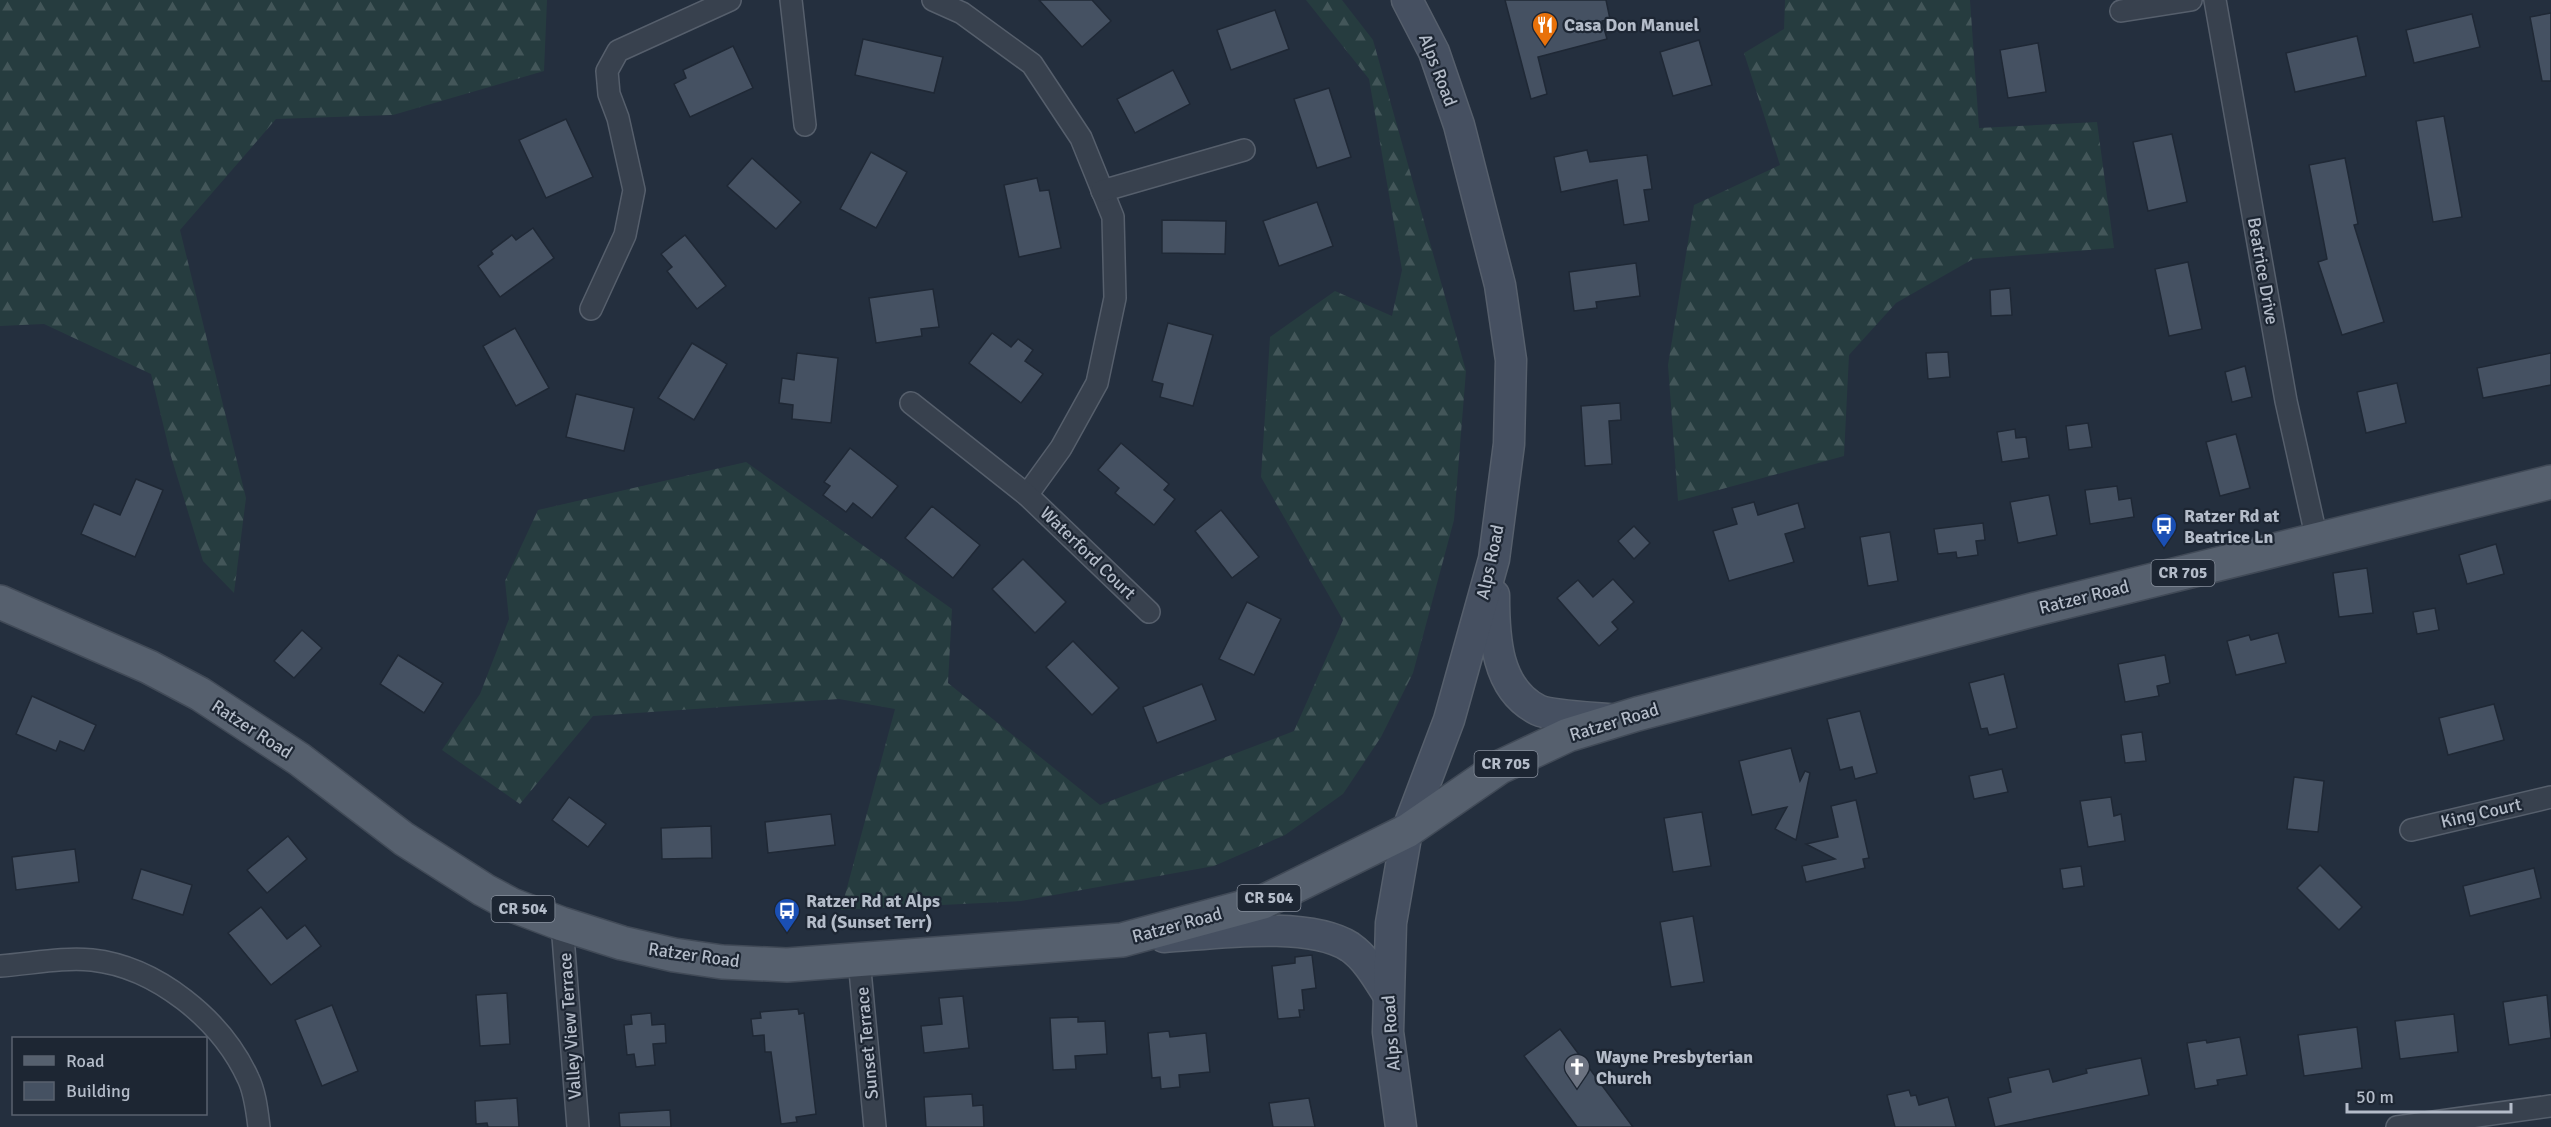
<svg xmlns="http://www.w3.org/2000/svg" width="2551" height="1127" font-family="Signika,sans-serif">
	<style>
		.forest { fill: url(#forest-firs) }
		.building { fill: #455162; stroke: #1f2835; stroke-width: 1.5 }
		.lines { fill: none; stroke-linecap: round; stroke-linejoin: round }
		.minor-casing { stroke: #565f6c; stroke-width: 24 }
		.secondary-casing { stroke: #565f6c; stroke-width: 33 }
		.primary-casing { stroke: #414a57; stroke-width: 36 }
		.minor { stroke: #38414e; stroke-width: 21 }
		.secondary { stroke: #465061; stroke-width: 30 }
		.primary { stroke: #56606e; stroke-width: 33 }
		.labels { text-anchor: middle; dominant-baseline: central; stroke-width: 4.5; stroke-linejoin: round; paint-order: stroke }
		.shield { fill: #1d2633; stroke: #878f9c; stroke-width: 1.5 }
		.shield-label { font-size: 16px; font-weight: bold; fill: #b4bcc9 }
		.poi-label { font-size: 18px; font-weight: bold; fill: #b4bcc9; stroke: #1d2633; text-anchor: start }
		.street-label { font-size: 18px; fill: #b4bcc9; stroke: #1d2633 }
	</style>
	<defs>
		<pattern id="forest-firs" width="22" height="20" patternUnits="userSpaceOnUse" patternTransform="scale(1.5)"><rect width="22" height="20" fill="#263c3f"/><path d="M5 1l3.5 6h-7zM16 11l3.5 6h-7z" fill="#435659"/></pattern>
	</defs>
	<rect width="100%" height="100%" fill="#242f3e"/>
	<g class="forest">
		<path d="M0,0H547L544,71L393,115L276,119L180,230L246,498L234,593L203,561L170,453L151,374L44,324L0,326Z"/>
		<path d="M1306,0H1342L1373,40L1466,371L1454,520L1413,673L1381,737L1343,794L1285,835L1214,866L1021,901L841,910L895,709L839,699L593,716L520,804L442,750L480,694L509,619L505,581L538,510L746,462L952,609L948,683L1100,805L1294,731L1343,620L1261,477L1270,337L1335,291L1392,316L1402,270L1369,79Z"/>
		<path d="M1785,0H1970L1979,128L2097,122L2114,248L1973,259L1896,303L1849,355L1844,456L1678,501L1668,365L1694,205L1780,165L1744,53L1784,29Z"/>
	</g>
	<g class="building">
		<path d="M1039,0H1092L1111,21L1082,47Z"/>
		<path d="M1505,0H1606L1610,19L1602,21L1607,39L1538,57L1547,94L1531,99Z"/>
		<path d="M1275,10L1289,49L1231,70L1217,30Z"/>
		<path d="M2551,13V81H2542L2530,17Z"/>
		<path d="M2472,14L2480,47L2414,63L2406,30Z"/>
		<path d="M2357,36L2366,76L2295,92L2286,53Z"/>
		<path d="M863,39L943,57L934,93L855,75Z"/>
		<path d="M1699,40L1712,85L1673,96L1660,52Z"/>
		<path d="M2038,43L2046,92L2008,98L2000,50Z"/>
		<path d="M733,46L753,88L690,117L674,84L686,78L683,70Z"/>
		<path d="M1173,70L1190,104L1135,133L1117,99Z"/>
		<path d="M1329,88L1351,157L1317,168L1294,99Z"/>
		<path d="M2444,116L2462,217L2433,222L2416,121Z"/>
		<path d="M566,119L593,177L546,198L519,140Z"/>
		<path d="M2172,134L2187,202L2148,211L2133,142Z"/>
		<path d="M1587,150L1590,162L1647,155L1652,189L1644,190L1649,221L1624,225L1617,180L1561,192L1554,157Z"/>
		<path d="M871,152L907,172L876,228L840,209Z"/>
		<path d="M752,158L801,202L776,229L727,186Z"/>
		<path d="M2345,158L2358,224L2354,225L2384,322L2342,335L2318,262L2327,259L2309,165Z"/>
		<path d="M1037,178L1040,191L1049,190L1061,248L1019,257L1004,185Z"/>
		<path d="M1317,202L1333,246L1279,266L1263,221Z"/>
		<path d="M1162,220L1226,221L1225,254L1162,253Z"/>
		<path d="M533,228L554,258L500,297L478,266L493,254L491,251L512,235L516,240Z"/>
		<path d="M685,235L726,286L697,309L667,271L672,267L661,254Z"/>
		<path d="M2188,262L2202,329L2169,336L2155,269Z"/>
		<path d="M1636,263L1640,296L1596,302L1597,308L1574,311L1569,272Z"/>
		<path d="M2010,288L2012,315L1991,316L1990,290Z"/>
		<path d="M933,289L939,327L921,329L922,336L876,343L869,298Z"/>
		<path d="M1168,323L1213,335L1193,406L1160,397L1163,384L1152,381Z"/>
		<path d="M515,328L549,388L516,406L483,346Z"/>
		<path d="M992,333L1011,347L1018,339L1033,350L1025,361L1043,374L1021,403L969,363Z"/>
		<path d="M692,343L727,364L694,420L658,398Z"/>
		<path d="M1948,352L1950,377L1928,379L1926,353Z"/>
		<path d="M797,353L838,358L831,423L792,419L793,405L779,403L782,378L794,380Z"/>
		<path d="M2551,353V385L2483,398L2477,368Z"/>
		<path d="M2245,366L2252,397L2232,402L2225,372Z"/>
		<path d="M2397,383L2406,423L2366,433L2357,392Z"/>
		<path d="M576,394L634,408L624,451L566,437Z"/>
		<path d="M1620,403L1621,420L1609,421L1612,464L1585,466L1581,406Z"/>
		<path d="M2088,423L2092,447L2069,450L2066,426Z"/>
		<path d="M2015,429L2016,438L2026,437L2029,458L2002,462L1997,432Z"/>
		<path d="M2236,434L2250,488L2220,496L2206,442Z"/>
		<path d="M1121,443L1169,484L1164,490L1175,499L1154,525L1115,493L1119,488L1098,470Z"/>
		<path d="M850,448L898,486L872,518L853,503L846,512L823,495L830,486L824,482Z"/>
		<path d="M136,479L163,490L135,557L81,534L94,504L120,515Z"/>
		<path d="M2117,486L2119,500L2131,498L2134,517L2090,524L2085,490Z"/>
		<path d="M2049,495L2057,535L2018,543L2010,502Z"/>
		<path d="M1754,502L1758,515L1798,503L1805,528L1785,534L1794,562L1729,581L1713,531L1737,524L1732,508Z"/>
		<path d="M932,506L980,545L953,578L905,538Z"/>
		<path d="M1221,510L1259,557L1232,578L1195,531Z"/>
		<path d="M1983,523L1985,540L1976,541L1978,555L1957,558L1956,552L1938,554L1934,529Z"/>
		<path d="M1634,526L1650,543L1634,559L1618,541Z"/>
		<path d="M1890,532L1898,581L1868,586L1860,537Z"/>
		<path d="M2496,544L2504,574L2467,584L2459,555Z"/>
		<path d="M1023,559L1066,602L1035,633L992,589Z"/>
		<path d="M2367,568L2373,613L2339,617L2333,573Z"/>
		<path d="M1613,579L1634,602L1612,622L1618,629L1599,646L1557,598L1578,580L1593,597Z"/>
		<path d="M1247,602L1281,619L1254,675L1219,659Z"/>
		<path d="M2435,608L2439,630L2417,634L2413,612Z"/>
		<path d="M302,630L322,648L294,678L274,661Z"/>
		<path d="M2278,633L2286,663L2236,675L2227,641L2249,635L2251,640Z"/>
		<path d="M1073,641L1119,688L1092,715L1046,667Z"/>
		<path d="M398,655L443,683L424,713L380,684Z"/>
		<path d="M2165,655L2170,683L2157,686L2159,696L2125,702L2118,664Z"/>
		<path d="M2004,674L2017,728L1989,735L1987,728L1981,729L1969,683Z"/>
		<path d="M1202,684L1216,720L1157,743L1143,707Z"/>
		<path d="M32,696L96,725L84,751L60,741L56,751L16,734Z"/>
		<path d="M2494,704L2504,740L2448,755L2439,718Z"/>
		<path d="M1860,711L1877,773L1855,779L1852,767L1840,770L1827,719Z"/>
		<path d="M2142,732L2146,761L2125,763L2121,735Z"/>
		<path d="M1791,748L1800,781L1805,771L1810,773L1796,840L1775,829L1787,807L1752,815L1739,761Z"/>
		<path d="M2002,769L2008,792L1974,799L1969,776Z"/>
		<path d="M2294,777L2324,781L2318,832L2287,829Z"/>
		<path d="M569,797L606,824L588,847L552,820Z"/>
		<path d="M2111,797L2114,816L2121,814L2125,841L2088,847L2080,801Z"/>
		<path d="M1856,800L1869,858L1863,859L1865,868L1806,882L1802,866L1835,859L1806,844L1838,837L1831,806Z"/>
		<path d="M1702,812L1711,866L1673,872L1664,818Z"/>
		<path d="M831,814L835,845L768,853L765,822Z"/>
		<path d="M711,826L712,858L662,859L661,828Z"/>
		<path d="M288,836L307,859L267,893L247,870Z"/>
		<path d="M75,849L79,882L16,890L12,857Z"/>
		<path d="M2320,865L2362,907L2339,930L2297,888Z"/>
		<path d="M2081,866L2084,886L2063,889L2060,869Z"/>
		<path d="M2534,868L2541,898L2470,916L2463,886Z"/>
		<path d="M141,869L192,885L183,915L132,899Z"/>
		<path d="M261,907L287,939L305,925L321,946L271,985L228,933Z"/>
		<path d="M1693,916L1704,982L1671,987L1660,922Z"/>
		<path d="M1312,955L1316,988L1302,990L1304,1010H1299L1300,1017L1278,1019L1272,966L1295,963V957Z"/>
		<path d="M507,993L510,1044L480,1046L476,995Z"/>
		<path d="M2547,995L2551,1038L2509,1045L2503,1002Z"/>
		<path d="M963,996L969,1048L924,1053L921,1026L942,1024L939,998Z"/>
		<path d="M332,1005L358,1071L322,1086L295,1020Z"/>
		<path d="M798,1009L799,1014L804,1013L816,1114L796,1117L797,1122L781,1124L771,1052H765L764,1035L753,1036L751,1019L761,1018L760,1012Z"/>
		<path d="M651,1013L652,1025L665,1024L666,1043L653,1044L655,1065L636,1067L634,1054L627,1055L624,1025L632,1024L631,1015Z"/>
		<path d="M2454,1014L2458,1052L2400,1059L2395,1021Z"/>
		<path d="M1078,1017V1022L1105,1021L1107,1054L1075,1056L1076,1069L1053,1070L1050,1018Z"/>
		<path d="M2357,1027L2362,1068L2304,1076L2298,1035Z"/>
		<path d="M1560,1029L1633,1127H1577L1524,1056Z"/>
		<path d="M1169,1031L1170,1037L1206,1033L1210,1072L1179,1075L1180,1087L1161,1089L1160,1077L1152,1078L1148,1033Z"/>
		<path d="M2240,1037L2247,1075L2217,1080L2218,1085L2195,1089L2187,1043L2206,1040L2207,1043Z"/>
		<path d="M2141,1058L2149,1095L1995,1127L1988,1098L2011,1092L2008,1078L2049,1069L2053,1082L2087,1073L2086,1069Z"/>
		<path d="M1909,1090L1911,1096L1916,1095L1919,1105L1948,1097L1956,1127H1895L1887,1095Z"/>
		<path d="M972,1094L973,1106L983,1105L984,1127H926L924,1097Z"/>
		<path d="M517,1098L519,1127H488L487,1123L476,1124L475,1101Z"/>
		<path d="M1309,1098L1315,1127H1273L1269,1103Z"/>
		<path d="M670,1110L671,1127H620L619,1113Z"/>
	</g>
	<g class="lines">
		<defs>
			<g id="minor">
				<path d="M791,0L805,125"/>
				<path d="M933,0L962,13L1032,64L1081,138L1113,217L1115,298L1097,383L1061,448L1027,495"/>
				<path d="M2215,0L2286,401L2317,540"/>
				<path d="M2121,11L2191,0"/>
				<path d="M1102,191L1244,150"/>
				<path d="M591,309L625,235L634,190L618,118L609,94L607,71L618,51L730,0"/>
				<path d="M911,403L1027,495L1149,612"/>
				<path d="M2411,830L2551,797"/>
				<path d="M562,924L578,1127"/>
				<path d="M859,960L875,1127"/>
				<path d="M0,966C30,964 62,957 92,960C156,967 221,1019 248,1078C255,1092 257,1111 259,1127"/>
				<path d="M2397,1127L2551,1106"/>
			</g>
			<g id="secondary">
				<path d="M1494,595C1494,637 1496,689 1538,710C1550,716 1601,718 1617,720"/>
				<path d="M1164,937C1213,934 1308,920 1350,947C1366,958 1377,977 1387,993"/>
				<path d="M1401,1127L1388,1032L1391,923L1407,831L1449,720L1494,559L1509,444L1511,360L1500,285L1459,125L1434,52L1407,0"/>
			</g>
			<path id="primary" d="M0,602L149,667L200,694L299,759L404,839L484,890L512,905L562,924L622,943L674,955L722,962L787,965L1122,940L1263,902L1407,831L1500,767L1568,735L1637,714L2036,609L2551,482"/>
		</defs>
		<use href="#minor" class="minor-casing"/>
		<use href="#secondary" class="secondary-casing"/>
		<use href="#primary" class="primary-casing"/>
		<use href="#minor" class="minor"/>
		<use href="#secondary" class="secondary"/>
		<use href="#primary" class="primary"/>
	</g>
	<defs>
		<symbol id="restaurant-pin" viewBox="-11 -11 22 30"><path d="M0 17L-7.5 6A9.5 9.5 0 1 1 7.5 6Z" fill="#e8710a" stroke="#1d2633"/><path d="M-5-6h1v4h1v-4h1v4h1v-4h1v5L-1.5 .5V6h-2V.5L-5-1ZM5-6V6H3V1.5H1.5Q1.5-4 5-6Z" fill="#fff"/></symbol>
		<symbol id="bus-pin" viewBox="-11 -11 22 30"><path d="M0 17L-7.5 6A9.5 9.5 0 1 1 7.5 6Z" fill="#1a4fb4" stroke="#1d2633"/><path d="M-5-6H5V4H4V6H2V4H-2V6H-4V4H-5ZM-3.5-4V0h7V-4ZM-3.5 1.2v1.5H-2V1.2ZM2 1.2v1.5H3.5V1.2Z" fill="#fff"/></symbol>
		<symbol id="church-pin" viewBox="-11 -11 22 30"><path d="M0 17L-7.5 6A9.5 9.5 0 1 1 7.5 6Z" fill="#6b7280" stroke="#1d2633"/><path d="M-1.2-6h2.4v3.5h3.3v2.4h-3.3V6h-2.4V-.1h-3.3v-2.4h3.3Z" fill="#fff"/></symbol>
	</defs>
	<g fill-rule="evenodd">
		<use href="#restaurant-pin" x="1530" y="10" width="30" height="40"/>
		<use href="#bus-pin" x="2149" y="511" width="30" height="40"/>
		<use href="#bus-pin" x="772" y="896" width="30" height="40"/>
		<use href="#church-pin" x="1562" y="1052" width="30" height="40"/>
	</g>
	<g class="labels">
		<g class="shield">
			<rect x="2151.5" y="560" width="63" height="26" rx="4.5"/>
			<rect x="1474.5" y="751" width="63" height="26" rx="4.5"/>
			<rect x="1237.5" y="885" width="63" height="26" rx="4.5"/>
			<rect x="491.5" y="896" width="63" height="26" rx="4.5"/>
		</g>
		<g class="shield-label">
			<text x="2183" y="573">CR 705</text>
			<text x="1506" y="764">CR 705</text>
			<text x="1269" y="898">CR 504</text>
			<text x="523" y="909">CR 504</text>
		</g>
		<g class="poi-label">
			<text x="1564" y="25">Casa Don Manuel</text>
			<text x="2184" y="516">Ratzer Rd at<tspan x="2184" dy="21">Beatrice Ln</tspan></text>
			<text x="806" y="901">Ratzer Rd at Alps<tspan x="806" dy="21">Rd (Sunset Terr)</tspan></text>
			<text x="1596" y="1057">Wayne Presbyterian<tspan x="1596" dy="21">Church</tspan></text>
		</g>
		<g class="street-label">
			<text transform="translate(1438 70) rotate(69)">Alps Road</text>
			<text transform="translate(2263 271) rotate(80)">Beatrice Drive</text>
			<text transform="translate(1088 553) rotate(44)">Waterford Court</text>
			<text transform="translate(1490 562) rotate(-78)">Alps Road</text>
			<text transform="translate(2084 597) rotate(-14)">Ratzer Road</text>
			<text transform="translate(1614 722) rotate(-17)">Ratzer Road</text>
			<text transform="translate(252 729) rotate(33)">Ratzer Road</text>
			<text transform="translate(2481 813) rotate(-13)">King Court</text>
			<text transform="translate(1177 925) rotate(-15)">Ratzer Road</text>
			<text transform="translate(694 955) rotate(8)">Ratzer Road</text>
			<text transform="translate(570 1026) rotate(-94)">Valley View Terrace</text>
			<text transform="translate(1391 1033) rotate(-94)">Alps Road</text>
			<text transform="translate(867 1043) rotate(-95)">Sunset Terrace</text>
		</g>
	</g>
	<rect x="12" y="1037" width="195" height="78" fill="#1d2633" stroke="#59626f" stroke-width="1.5"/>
	<rect x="24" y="1056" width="30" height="9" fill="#56606e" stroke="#59626f" stroke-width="1.5"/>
	<text x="66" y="1067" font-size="18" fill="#b4bcc9">Road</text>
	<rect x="24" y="1082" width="30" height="18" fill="#455162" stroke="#59626f" stroke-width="1.5"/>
	<text x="66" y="1097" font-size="18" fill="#b4bcc9">Building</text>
	<path d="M2347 1103v9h164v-9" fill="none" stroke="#b4bcc9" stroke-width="3"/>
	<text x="2356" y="1103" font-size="18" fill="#b4bcc9" stroke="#1d2633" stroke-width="4.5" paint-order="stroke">50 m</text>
</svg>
